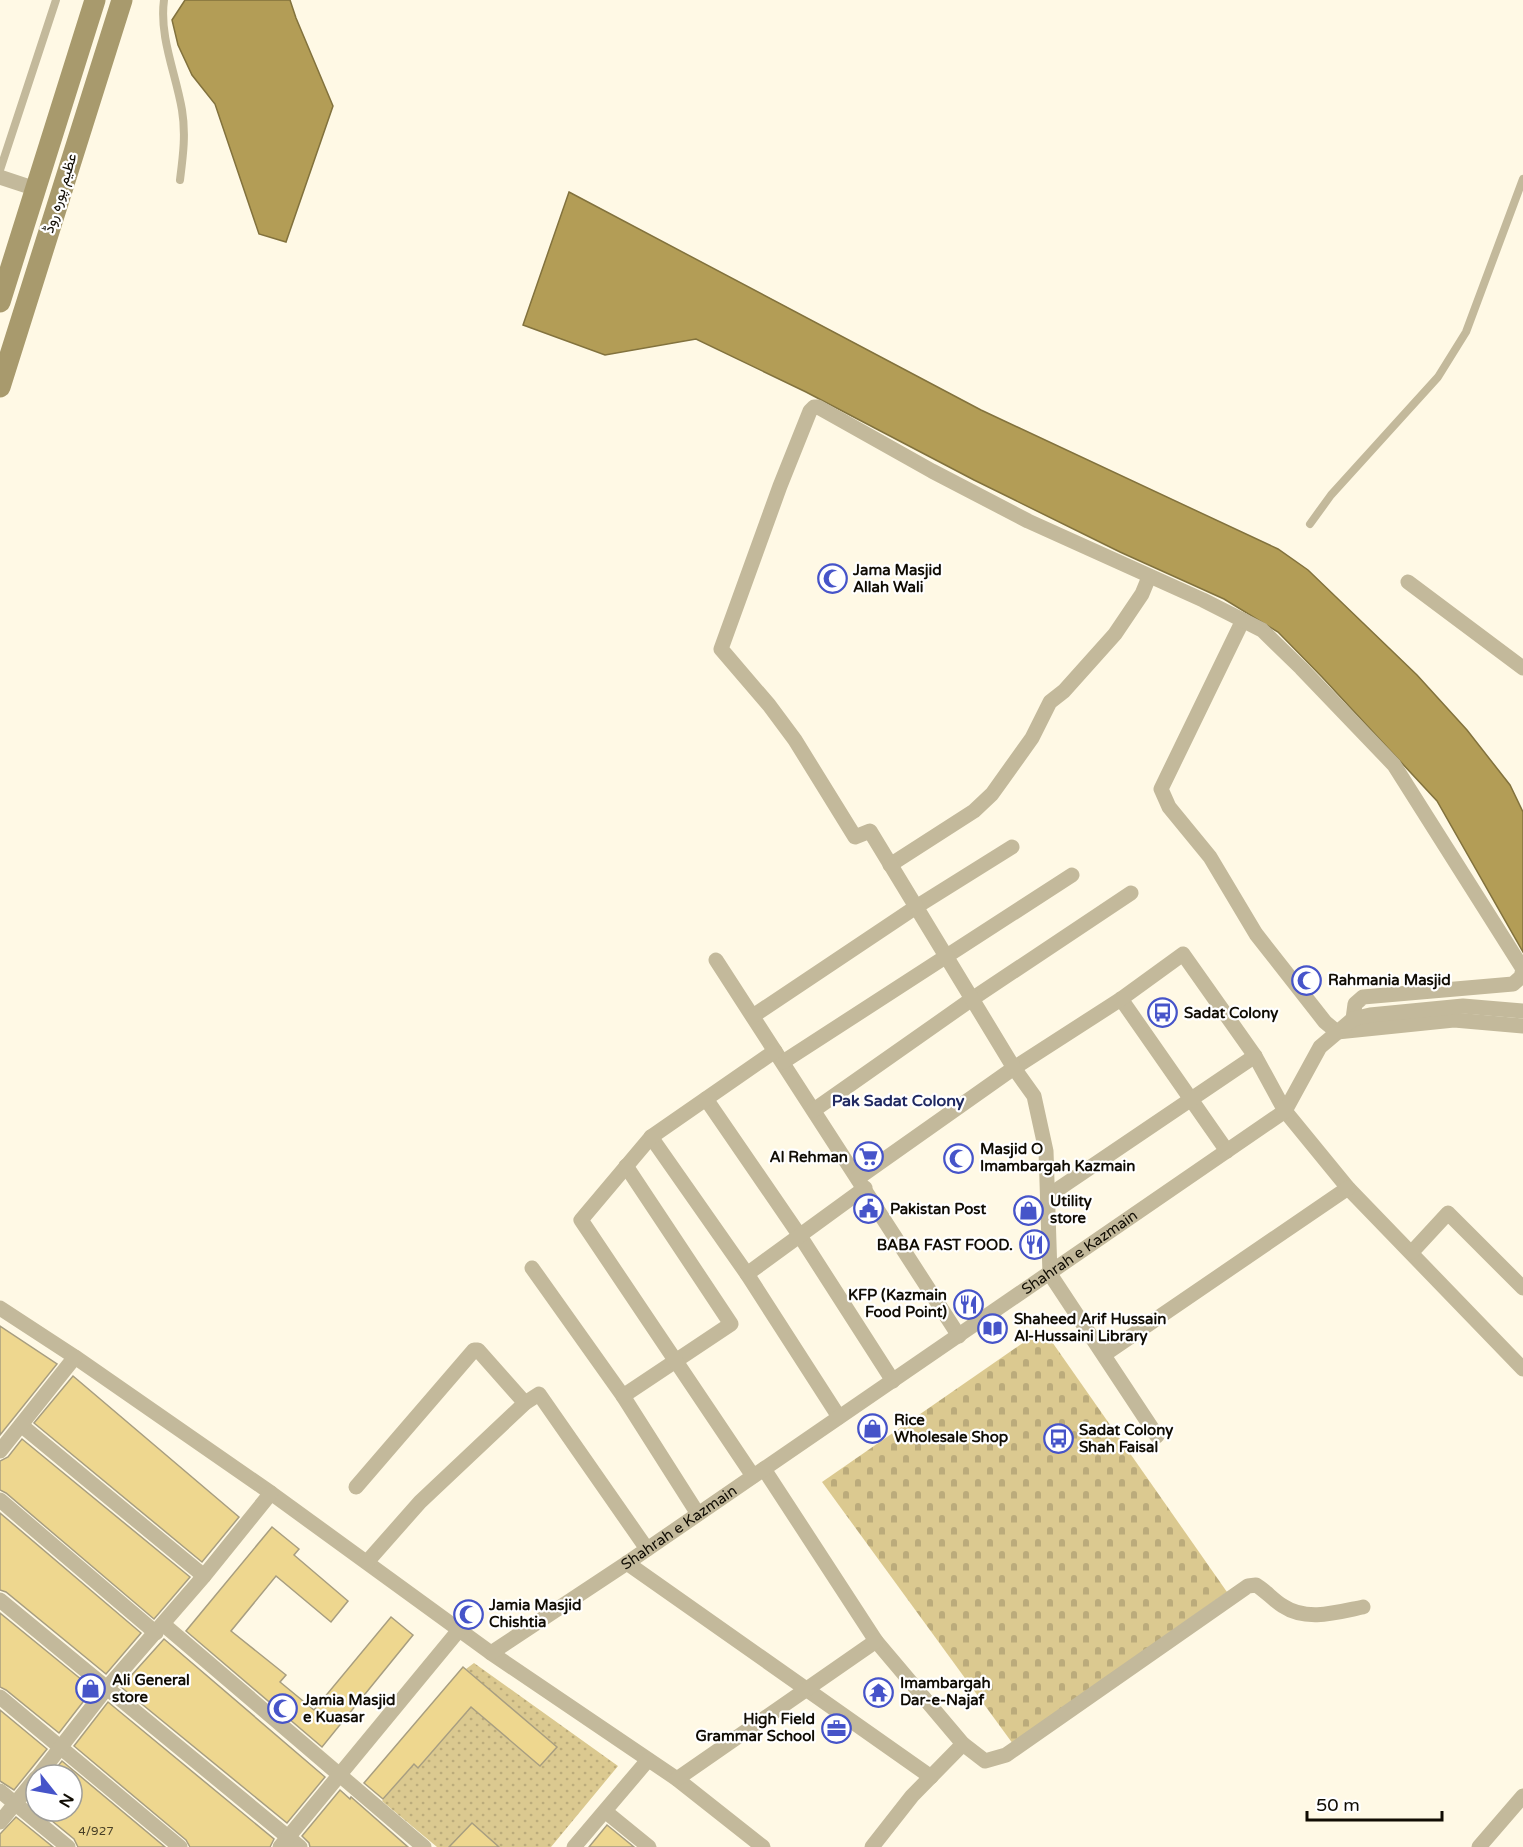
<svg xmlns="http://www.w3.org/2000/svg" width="1523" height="1847" font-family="'Varela Round',Vazirmatn,sans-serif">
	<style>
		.grass { fill: url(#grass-dots) }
		.cemetery { fill: url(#cemetery-stones) }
		.water { fill: #b39d56; stroke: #82723d; stroke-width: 1.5 }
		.building { fill: #eed78f; stroke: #a89e80; stroke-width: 1.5 }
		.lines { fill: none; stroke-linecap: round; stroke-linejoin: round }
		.lane { stroke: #c3b99b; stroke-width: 8 }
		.street { stroke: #c3b99b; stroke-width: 15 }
		.secondary { stroke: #a89a6d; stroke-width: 21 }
		.labels { text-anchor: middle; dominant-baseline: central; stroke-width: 4.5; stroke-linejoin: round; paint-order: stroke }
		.number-label { font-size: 12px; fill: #483f26 }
		.street-label { font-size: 15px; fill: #100c03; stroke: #fff }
		.poi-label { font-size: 15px; font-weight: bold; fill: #100c03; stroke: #fff; text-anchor: start }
		.neighbourhood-label { font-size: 16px; font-weight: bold; fill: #202961; stroke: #fff }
	</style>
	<defs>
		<pattern id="grass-dots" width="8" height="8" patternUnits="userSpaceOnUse" patternTransform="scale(1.5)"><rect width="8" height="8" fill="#dbc990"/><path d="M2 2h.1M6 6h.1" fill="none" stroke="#bbab7b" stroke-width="1.8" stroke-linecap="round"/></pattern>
		<pattern id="cemetery-stones" width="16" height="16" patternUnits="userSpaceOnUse" patternTransform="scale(1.5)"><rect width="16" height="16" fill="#dbc990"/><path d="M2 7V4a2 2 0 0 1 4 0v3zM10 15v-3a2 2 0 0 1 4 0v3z" fill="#bbab7b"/></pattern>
	</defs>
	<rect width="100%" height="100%" fill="#fff9e5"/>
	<path class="grass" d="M474,1663L618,1766L551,1847H437L382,1801L414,1764L419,1767L471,1707L540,1766L556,1747L466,1669Z"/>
	<path class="cemetery" d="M1043,1329L1227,1592L1013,1744L822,1482Z"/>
	<g class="water">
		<path d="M185,0H290L296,18L333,106L286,242L259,234L215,104L192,75L178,45L172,20Z"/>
		<path d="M569,192L981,410L1278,549L1308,570L1417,675L1467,730L1510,785L1523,812V952L1437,801L1322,677L1278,632L1224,599L1120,552L974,480L806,392L696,339L605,355L523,325Z"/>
	</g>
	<g class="building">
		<path d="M0,1326L57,1364L0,1435Z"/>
		<path d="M73,1376L239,1517L202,1562L34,1423Z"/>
		<path d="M22,1439L190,1577L154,1619L6,1493L0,1490V1461L8,1457Z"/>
		<path d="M0,1513L141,1633L106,1674L6,1592L0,1590Z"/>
		<path d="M272,1527L299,1549L294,1555L348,1601L331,1622L276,1576L231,1631L286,1675L280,1682L314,1710L391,1617L413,1635L322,1747L186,1631Z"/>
		<path d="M0,1613L93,1689L59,1733L6,1690L0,1687Z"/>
		<path d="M164,1639L325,1777L287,1823L121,1687Z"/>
		<path d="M463,1667L557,1747L540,1766L471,1707L418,1768L414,1764L383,1799L364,1783Z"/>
		<path d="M108,1702L274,1839L270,1847H190L186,1840L74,1746Z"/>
		<path d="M0,1710L47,1749L14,1790L0,1781Z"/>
		<path d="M62,1761L165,1847H78L74,1839L40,1811H72V1775H51Z"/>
		<path d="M340,1790L350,1799L351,1797L408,1847H310L309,1843L302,1836Z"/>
		<path d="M16,1817L53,1847H0V1834Z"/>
		<path d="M472,1823L499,1847H449Z"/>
		<path d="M607,1825L634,1847H589Z"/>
	</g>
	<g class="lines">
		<g class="lane">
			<path d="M164,0C159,37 176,74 182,110C186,134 183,156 180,180"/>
			<path d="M0,170L56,0"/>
			<path d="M1310,524L1331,495L1438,377L1466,332L1523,179"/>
		</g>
		<g class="street">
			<path d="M0,177L36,189"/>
			<path d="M1408,582L1523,668"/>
			<path d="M1243,620L1161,789L1169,807L1210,857L1256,934L1325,1022L1337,1032L1454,1020L1523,1026"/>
			<path d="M890,865L974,811L992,794L1032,738L1050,702L1064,691L1115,634L1142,594L1149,577"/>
			<path d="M716,960L959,1336"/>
			<path d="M1121,999L1227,1151"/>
			<path d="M753,1016L916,907L1012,847"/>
			<path d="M783,1062L1072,875"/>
			<path d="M706,1099L800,1236L893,1381"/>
			<path d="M814,1110L972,999L1131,893"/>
			<path d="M651,1137L747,1274L839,1417"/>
			<path d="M858,1178L1014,1068L1121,999L1183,954L1255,1056L1285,1111L1348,1188L1523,1369"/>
			<path d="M1048,1196L1255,1056"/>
			<path d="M1412,1252L1448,1213L1523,1288"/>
			<path d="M532,1268L623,1396L698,1514"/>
			<path d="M747,1274L865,1188"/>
			<path d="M0,1308L75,1357L271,1493L491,1653L677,1779L763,1847"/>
			<path d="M1105,1354L1348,1188"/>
			<path d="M623,1396L731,1324L626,1166"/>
			<path d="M21,1425L204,1576"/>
			<path d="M1157,1436L1050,1274L1046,1151L1034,1096L1014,1068L870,831L855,837L795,740L769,705L721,649L780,486L810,411L814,407H818L932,471L1028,521L1203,600L1262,630L1301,668L1394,765L1523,969L1521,977L1513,984L1363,997L1355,1004L1353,1019"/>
			<path d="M0,1451L75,1357"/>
			<path d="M764,1469L876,1641L963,1744L985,1761L1006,1755L1248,1586L1256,1585C1266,1591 1273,1600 1283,1606C1307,1622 1338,1612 1363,1607"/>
			<path d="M753,1476L581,1220L651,1137L775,1051"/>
			<path d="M356,1487L474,1350H478L525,1403"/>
			<path d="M0,1500L156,1633"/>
			<path d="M367,1562L420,1502L525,1403L539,1394L647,1549"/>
			<path d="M627,1563L931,1777"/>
			<path d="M0,1600L300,1847"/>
			<path d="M163,1624L424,1847"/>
			<path id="s1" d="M491,1653L627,1563L1285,1111L1320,1047L1353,1019L1370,1015L1463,1006L1523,1011"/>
			<path d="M0,1697L180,1847"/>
			<path d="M39,1775L106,1689L204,1576L271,1493"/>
			<path d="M677,1779L876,1641"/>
			<path d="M0,1791L68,1847"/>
			<path d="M606,1812L649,1847"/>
			<path d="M0,1822L36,1778"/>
			<path d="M280,1847L459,1630"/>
			<path d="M574,1847L648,1760"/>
			<path d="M872,1847L912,1796L963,1744"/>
			<path d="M1479,1847L1523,1796"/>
		</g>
		<g class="secondary">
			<path d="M0,302L95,0"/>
			<path d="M0,387L122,0"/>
		</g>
	</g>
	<defs>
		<symbol id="mosque-ring" viewBox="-11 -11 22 22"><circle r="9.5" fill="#fff" stroke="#4654c9" stroke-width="1.5"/><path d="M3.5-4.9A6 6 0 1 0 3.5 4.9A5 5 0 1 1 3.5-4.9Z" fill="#4654c9"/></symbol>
		<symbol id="bus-ring" viewBox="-11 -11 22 22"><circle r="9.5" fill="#fff" stroke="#4654c9" stroke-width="1.5"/><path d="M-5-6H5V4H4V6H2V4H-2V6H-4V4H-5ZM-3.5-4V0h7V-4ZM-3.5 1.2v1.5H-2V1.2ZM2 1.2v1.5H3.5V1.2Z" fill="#4654c9"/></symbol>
		<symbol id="supermarket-ring" viewBox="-11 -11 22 22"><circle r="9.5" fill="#fff" stroke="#4654c9" stroke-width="1.5"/><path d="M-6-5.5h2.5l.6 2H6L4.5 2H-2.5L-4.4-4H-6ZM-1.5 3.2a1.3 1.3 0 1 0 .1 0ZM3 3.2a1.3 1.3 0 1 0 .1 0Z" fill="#4654c9"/></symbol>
		<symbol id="civic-ring" viewBox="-11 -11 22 22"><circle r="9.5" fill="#fff" stroke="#4654c9" stroke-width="1.5"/><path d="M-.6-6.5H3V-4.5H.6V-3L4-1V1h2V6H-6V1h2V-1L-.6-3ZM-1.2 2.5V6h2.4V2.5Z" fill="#4654c9"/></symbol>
		<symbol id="shop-ring" viewBox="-11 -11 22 22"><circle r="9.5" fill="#fff" stroke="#4654c9" stroke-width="1.5"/><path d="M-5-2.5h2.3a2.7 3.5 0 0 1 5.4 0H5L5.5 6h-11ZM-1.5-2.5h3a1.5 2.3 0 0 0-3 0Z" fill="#4654c9"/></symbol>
		<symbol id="restaurant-ring" viewBox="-11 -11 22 22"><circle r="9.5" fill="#fff" stroke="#4654c9" stroke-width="1.5"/><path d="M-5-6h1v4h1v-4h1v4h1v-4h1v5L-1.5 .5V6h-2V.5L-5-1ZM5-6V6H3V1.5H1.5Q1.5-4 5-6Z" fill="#4654c9"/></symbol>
		<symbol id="library-ring" viewBox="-11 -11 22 22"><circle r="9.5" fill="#fff" stroke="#4654c9" stroke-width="1.5"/><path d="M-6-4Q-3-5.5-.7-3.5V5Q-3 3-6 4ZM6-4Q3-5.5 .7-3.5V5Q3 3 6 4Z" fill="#4654c9"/></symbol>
		<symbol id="temple-ring" viewBox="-11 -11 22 22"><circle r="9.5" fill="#fff" stroke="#4654c9" stroke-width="1.5"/><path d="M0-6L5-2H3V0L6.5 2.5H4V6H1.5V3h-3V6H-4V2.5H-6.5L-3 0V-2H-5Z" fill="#4654c9"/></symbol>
		<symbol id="office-ring" viewBox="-11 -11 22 22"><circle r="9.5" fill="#fff" stroke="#4654c9" stroke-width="1.5"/><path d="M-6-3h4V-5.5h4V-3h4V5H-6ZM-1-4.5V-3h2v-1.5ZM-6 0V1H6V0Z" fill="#4654c9"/></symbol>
	</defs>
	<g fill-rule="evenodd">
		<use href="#mosque-ring" x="816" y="562" width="33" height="33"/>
		<use href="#mosque-ring" x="1290" y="964" width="33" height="33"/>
		<use href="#bus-ring" x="1146" y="996" width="33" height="33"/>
		<use href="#supermarket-ring" x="852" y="1140" width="33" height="33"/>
		<use href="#mosque-ring" x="942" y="1142" width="33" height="33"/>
		<use href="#civic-ring" x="852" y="1192" width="33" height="33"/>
		<use href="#shop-ring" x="1012" y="1194" width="33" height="33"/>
		<use href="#restaurant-ring" x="1018" y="1228" width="33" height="33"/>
		<use href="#restaurant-ring" x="952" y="1288" width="33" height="33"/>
		<use href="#library-ring" x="976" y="1312" width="33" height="33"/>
		<use href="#shop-ring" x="856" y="1412" width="33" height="33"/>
		<use href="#bus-ring" x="1042" y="1422" width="33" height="33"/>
		<use href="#mosque-ring" x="452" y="1598" width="33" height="33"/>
		<use href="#shop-ring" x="74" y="1672" width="33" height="33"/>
		<use href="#temple-ring" x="862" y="1676" width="33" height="33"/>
		<use href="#mosque-ring" x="266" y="1692" width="33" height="33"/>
		<use href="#office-ring" x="820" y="1712" width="33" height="33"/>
	</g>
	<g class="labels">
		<g class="number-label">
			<text x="96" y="1831">4/927</text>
		</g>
		<g class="street-label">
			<text transform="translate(60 193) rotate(-73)">عظیم پورہ روڈ</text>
			<text stroke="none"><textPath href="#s1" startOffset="712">Shahrah e Kazmain</textPath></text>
			<text stroke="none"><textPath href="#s1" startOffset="226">Shahrah e Kazmain</textPath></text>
		</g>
		<g class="poi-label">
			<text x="853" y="570">Jama Masjid<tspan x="853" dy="17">Allah Wali</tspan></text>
			<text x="1328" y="980">Rahmania Masjid</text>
			<text x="1184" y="1013">Sadat Colony</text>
			<text x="980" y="1149">Masjid O<tspan x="980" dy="17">Imambargah Kazmain</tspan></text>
			<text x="848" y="1157" text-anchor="end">Al Rehman</text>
			<text x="1050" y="1201">Utility<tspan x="1050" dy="17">store</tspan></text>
			<text x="890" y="1209">Pakistan Post</text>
			<text x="1013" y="1245" text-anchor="end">BABA FAST FOOD.</text>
			<text x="947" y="1295" text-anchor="end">KFP (Kazmain<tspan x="947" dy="17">Food Point)</tspan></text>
			<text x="1014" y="1319">Shaheed Arif Hussain<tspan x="1014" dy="17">Al-Hussaini Library</tspan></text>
			<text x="894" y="1420">Rice<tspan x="894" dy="17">Wholesale Shop</tspan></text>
			<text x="1079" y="1430">Sadat Colony<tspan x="1079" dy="17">Shah Faisal</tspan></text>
			<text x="489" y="1605">Jamia Masjid<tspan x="489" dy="17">Chishtia</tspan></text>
			<text x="112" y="1680">Ali General<tspan x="112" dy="17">store</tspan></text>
			<text x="900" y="1683">Imambargah<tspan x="900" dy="17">Dar-e-Najaf</tspan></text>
			<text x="303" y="1700">Jamia Masjid<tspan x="303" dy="17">e Kuasar</tspan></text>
			<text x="815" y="1719" text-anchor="end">High Field<tspan x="815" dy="17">Grammar School</tspan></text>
		</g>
		<g class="neighbourhood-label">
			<text x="898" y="1101">Pak Sadat Colony</text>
		</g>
	</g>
	<g transform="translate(54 1793) rotate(121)"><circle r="28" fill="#ffffff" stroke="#9f9e9a" stroke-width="1.5"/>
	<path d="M0-4.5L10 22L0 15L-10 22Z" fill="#4654c9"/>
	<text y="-9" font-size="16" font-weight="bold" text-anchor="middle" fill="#100c03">N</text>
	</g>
	<path d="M1307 1811v9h135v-9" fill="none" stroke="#100c03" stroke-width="3"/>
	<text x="1316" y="1811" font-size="18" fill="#100c03" stroke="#ffffff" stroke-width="4.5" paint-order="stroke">50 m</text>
</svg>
